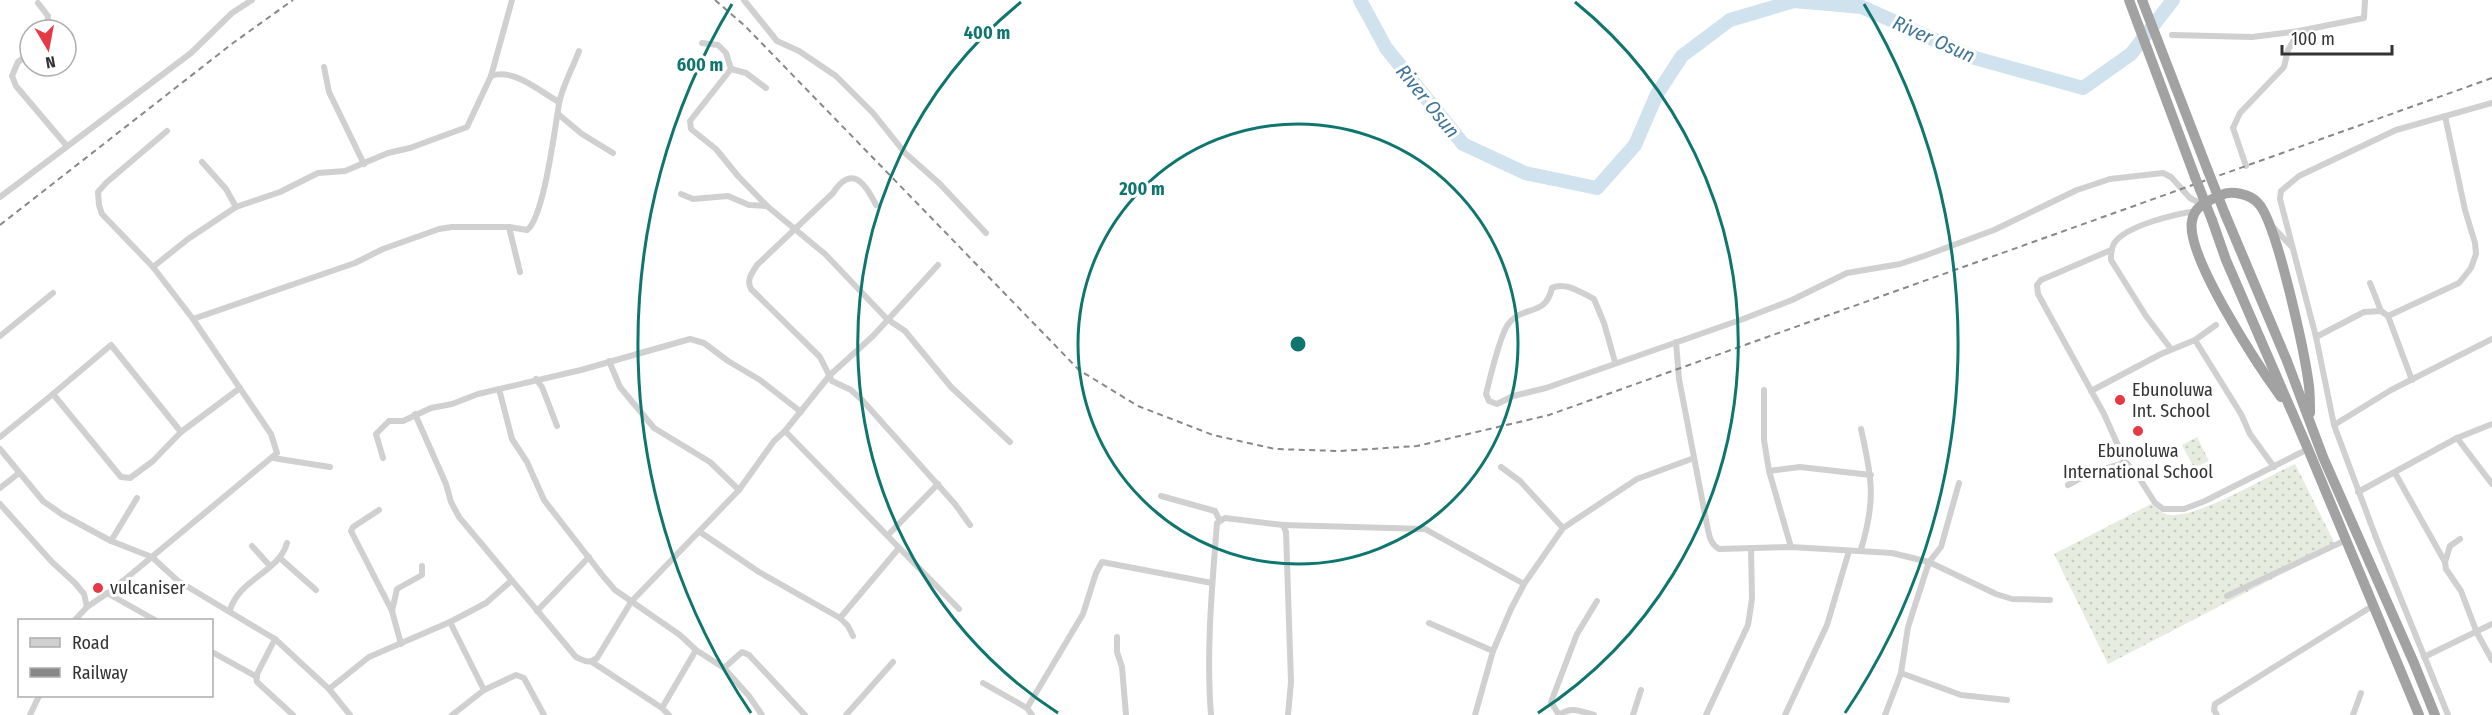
<svg xmlns="http://www.w3.org/2000/svg" width="2492" height="715" font-family="'Fira Sans Condensed',sans-serif">
	<style>
		.grass { fill: url(#grass-dots) }
		.lines { fill: none; stroke-linecap: round; stroke-linejoin: round }
		.river { stroke: #cfe2ee; stroke-width: 14 }
		.minor { stroke: #d0d0d0; stroke-width: 6 }
		.trunk { stroke: #a2a2a2; stroke-width: 10 }
		.rail { stroke: #888; stroke-width: 2; stroke-dasharray: 6 4.5; stroke-linecap: butt }
		.trunk-bridge { stroke: #a2a2a2; stroke-width: 10 }
		.ring { fill: none; stroke: #0f766e; stroke-width: 3 }
		.poi-dot { fill: #e63946; stroke: #fff; stroke-width: 2 }
		.labels { text-anchor: middle; dominant-baseline: central; stroke-width: 6; stroke-linejoin: round; paint-order: stroke }
		.poi-label { font-size: 18px; fill: #333; stroke: #fff; text-anchor: start }
		.water-label { font-size: 20px; font-style: italic; fill: #3f7597; stroke: #fff }
		.centre { fill: #0f766e; stroke: #fff; stroke-width: 3 }
		.ring-label { font-size: 18px; text-anchor: middle; font-weight: bold; fill: #0f766e; stroke: #fff; stroke-width: 6; stroke-linejoin: round; paint-order: stroke }
	</style>
	<defs>
		<pattern id="grass-dots" width="8" height="8" patternUnits="userSpaceOnUse" patternTransform="scale(1.5)"><rect width="8" height="8" fill="#e6ecdf"/><path d="M2 2h.1M6 6h.1" fill="none" stroke="#c6cbc0" stroke-width="1.8" stroke-linecap="round"/></pattern>
	</defs>
	<rect width="100%" height="100%" fill="#fff"/>
	<g class="grass">
		<path d="M2197,437L2209,461L2194,468L2182,445Z"/>
		<path d="M2295,464L2336,546L2108,664L2054,554L2151,504C2158,510 2165,516 2175,515C2204,514 2266,477 2295,464Z"/>
	</g>
	<g class="lines">
		<path class="river" d="M1360,0L1386,48L1463,144L1525,173L1597,188L1635,145L1657,94L1682,56L1730,20L1794,1L1862,7L1975,58L2083,88L2131,54L2173,0"/>
		<g class="minor">
			<path d="M744,0L777,41L799,51L836,76L873,113L905,153L939,183L986,233"/>
			<path d="M38,3L48,16L47,30"/>
			<path d="M2172,35L2252,37L2299,31L2364,18L2365,0"/>
			<path d="M702,43L718,45L726,53L731,69L690,121L691,129L716,149L738,176L767,206L825,254L887,319L905,331L951,387L1010,442"/>
			<path d="M30,53L18,62L12,76L16,86L66,145"/>
			<path d="M324,67L329,92L364,164"/>
			<path d="M731,69L746,73L766,88"/>
			<path d="M491,76C514,68 539,91 559,102"/>
			<path d="M558,114L582,134L613,153"/>
			<path d="M202,162L226,189L236,207"/>
			<path d="M2246,166L2233,128L2240,113L2284,67L2288,50L2299,31"/>
			<path d="M681,194L693,199L728,196L749,205L767,206"/>
			<path d="M0,197L191,53L232,13L252,0"/>
			<path d="M876,205C865,183 852,164 833,193L757,265C752,273 746,280 751,289L820,357L832,381L851,390L862,400L955,504L970,525"/>
			<path d="M2272,226L2292,247"/>
			<path d="M509,227L520,272"/>
			<path d="M2111,250L2041,280L2037,285L2038,294L2104,414L2125,461L2138,476L2155,503L2163,509H2184L2205,501L2308,449"/>
			<path d="M153,267L188,239L236,207L280,192L318,173L345,171L388,153L410,148L467,127L491,76L512,0"/>
			<path d="M2370,283L2381,311"/>
			<path d="M2388,316L2459,283L2471,268L2476,254L2475,243L2465,210L2445,116"/>
			<path d="M193,319L355,263L383,249L439,229L452,227H509L527,230C544,218 555,127 559,104C562,86 573,68 579,51"/>
			<path d="M0,336L53,293"/>
			<path d="M2316,337L2364,312L2381,311L2388,316L2412,380"/>
			<path d="M2195,340L2241,414L2250,434L2274,467"/>
			<path d="M1676,342L1679,379L1707,525C1709,535 1710,544 1719,549L1791,547L1892,553L1929,562L1996,594L2012,599L2050,600"/>
			<path d="M2171,349L2146,316L2111,260C2111,254 2111,247 2115,242C2128,225 2176,214 2196,211"/>
			<path d="M609,361L620,387L654,428L710,462L739,490"/>
			<path d="M1615,362L1604,323L1594,299C1582,293 1565,281 1552,288C1545,319 1522,303 1507,326C1499,339 1490,378 1486,394L1489,401L1497,404L1513,396L1546,388L1743,319L1792,300L1847,273L1900,264L1924,256L1994,230L2077,190L2110,179L2163,173L2171,177L2190,198L2201,204"/>
			<path d="M536,379L542,387L557,426"/>
			<path d="M499,389L512,439L527,462L544,500L603,576L615,590L680,635L696,650L724,668L749,696L762,715"/>
			<path d="M1764,390V440L1769,471L1791,547"/>
			<path d="M2091,391L2161,354L2195,340L2216,325"/>
			<path d="M53,394L111,345L181,432"/>
			<path d="M415,414L446,484L451,502L459,517L576,657C584,661 589,664 597,658L631,602L739,490L774,441L785,431L830,375L873,336L938,265"/>
			<path d="M2334,425L2391,390L2492,339"/>
			<path d="M1861,429C1872,477 1876,501 1861,549"/>
			<path d="M785,431L959,609"/>
			<path d="M0,437L53,394L121,477L130,478L153,461L181,432L240,388"/>
			<path d="M2457,438L2492,484"/>
			<path d="M0,449L43,501L63,515L111,541L152,557L178,581L275,639L329,689L350,715"/>
			<path d="M273,458L330,467"/>
			<path d="M383,458L376,434L389,421H403L431,408L452,404L478,394L581,370L690,339L704,343L728,361L760,380L801,412"/>
			<path d="M1501,467L1520,481L1563,528"/>
			<path d="M1769,471L1800,467L1871,475"/>
			<path d="M2395,473L2445,562"/>
			<path d="M2068,485L2090,473L2120,464L2125,461"/>
			<path d="M0,488L19,473"/>
			<path d="M2358,492L2457,438L2492,424"/>
			<path d="M1161,496L1215,511L1219,519"/>
			<path d="M0,504L52,562L75,583L84,594L87,607"/>
			<path d="M379,510L353,527L351,531L392,611L401,644"/>
			<path d="M1283,525L1425,529L1524,584"/>
			<path d="M700,532L759,572L840,618L848,626L853,636"/>
			<path d="M888,535L938,484"/>
			<path d="M2460,539L2450,546L2445,562L2446,569L2461,591L2477,633L2492,660"/>
			<path d="M111,541L137,498"/>
			<path d="M252,546L270,566"/>
			<path d="M281,559L316,590"/>
			<path d="M107,593L155,620"/>
			<path d="M2227,596L2346,540"/>
			<path d="M230,610C239,579 279,572 287,543"/>
			<path d="M392,611L397,589L422,575V566"/>
			<path d="M537,611L589,557"/>
			<path d="M840,618L899,548"/>
			<path d="M75,620L87,607L112,590L277,453L271,434L193,319L153,267L102,214L99,205L98,192L107,182L167,131"/>
			<path d="M450,622L484,690"/>
			<path d="M1429,623L1493,651"/>
			<path d="M1117,637V652L1122,667L1126,715"/>
			<path d="M275,639L256,676L257,682L293,715"/>
			<path d="M212,652L257,677"/>
			<path d="M2424,657L2492,624"/>
			<path d="M592,662L662,708"/>
			<path d="M724,668L742,652L749,655L805,715"/>
			<path d="M1901,673L1961,695L2007,700"/>
			<path d="M983,683L1027,708L1032,715"/>
			<path d="M329,689L369,657L450,622L486,603L511,581"/>
			<path d="M1027,708L1083,614L1096,573L1102,562L1212,583"/>
			<path d="M30,715L39,696"/>
			<path d="M452,715L484,690L516,675L524,678L544,715"/>
			<path d="M669,715L662,708L696,650"/>
			<path d="M846,715L893,662"/>
			<path d="M1211,715C1206,651 1212,587 1217,523L1225,518L1283,525L1286,532L1291,682L1288,715"/>
			<path d="M1475,715L1493,651L1511,609L1524,584L1563,528L1637,479L1694,458"/>
			<path d="M1559,715L1551,702L1577,634L1597,601"/>
			<path d="M1559,715C1571,706 1580,711 1594,715"/>
			<path d="M1633,715L1641,690"/>
			<path d="M1706,715L1748,625L1752,599L1751,548"/>
			<path d="M1785,715L1827,625L1849,551"/>
			<path d="M1885,715L1901,673L1908,627L1929,562L1941,547L1959,483"/>
			<path d="M2217,715L2214,710L2215,704L2374,605"/>
			<path d="M2353,715L2361,693"/>
			<path d="M2448,715L2375,535L2334,425L2316,337L2280,199L2281,191L2299,176L2396,130L2492,103"/>
		</g>
		<g class="trunk">
			<path d="M2129,0L2195,177"/>
			<path d="M2142,0L2208,171"/>
			<path d="M2225,214L2287,361L2323,457L2414,663L2435,715"/>
			<path d="M2212,220L2226,260L2308,449L2419,715"/>
			<path d="M2281,397C2259,367 2185,255 2192,221C2194,206 2208,201 2221,195C2231,190 2250,194 2258,203C2277,222 2305,355 2309,386C2310,395 2310,404 2310,413"/>
		</g>
		<g class="rail">
			<path d="M715,0L745,26L1079,370L1138,406L1213,435L1275,449L1340,451L1417,446L1549,415L2492,78"/>
			<path d="M0,225L233,43L293,0"/>
		</g>
		<g class="trunk-bridge">
			<path d="M2208,171L2225,214"/>
			<path d="M2195,177L2212,220"/>
		</g>
	</g>
	<g class="ring">
		<circle cx="1298" cy="344" r="220"/>
		<path d="M1058 713A440 440 0 0 1 1021 2M1575 2A440 440 0 0 1 1538 713"/>
		<path d="M751 713A660 660 0 0 1 732 4M1864 4A660 660 0 0 1 1845 713"/>
	</g>
	<g class="poi-dot">
		<circle cx="2120" cy="400" r="6"/>
		<circle cx="2138" cy="431" r="6"/>
		<circle cx="98" cy="588" r="6"/>
	</g>
	<g class="labels">
		<g class="poi-label">
			<text x="2132" y="390">Ebunoluwa<tspan x="2132" dy="21">Int. School</tspan></text>
			<text x="2138" y="451" text-anchor="middle">Ebunoluwa<tspan x="2138" dy="21">International School</tspan></text>
			<text x="110" y="588">vulcaniser</text>
		</g>
		<g class="water-label">
			<text transform="translate(1934 39) rotate(24)">River Osun</text>
			<text transform="translate(1428 101) rotate(51)">River Osun</text>
		</g>
	</g>
	<circle cx="1298" cy="344" r="9" class="centre"/>
	<g class="ring-label">
		<text x="987" y="39">400 m</text>
		<text x="700" y="71">600 m</text>
		<text x="1142" y="195">200 m</text>
	</g>
	<rect x="18" y="619" width="195" height="78" fill="#ffffff" stroke="#adadad" stroke-width="1.5"/>
	<rect x="30" y="638" width="30" height="9" fill="#d0d0d0" stroke="#adadad" stroke-width="1.5"/>
	<text x="72" y="649" font-size="18" fill="#333333">Road</text>
	<rect x="30" y="668" width="30" height="9" fill="#888888" stroke="#adadad" stroke-width="1.5"/>
	<text x="72" y="679" font-size="18" fill="#333333">Railway</text>
	<g transform="translate(48 48) rotate(170)"><circle r="28" fill="#ffffff" stroke="#adadad" stroke-width="1.5"/>
	<path d="M0-4.5L10 22L0 15L-10 22Z" fill="#e63946"/>
	<text y="-9" font-size="16" font-weight="bold" text-anchor="middle" fill="#333333">N</text>
	</g>
	<path d="M2282 45v9h110v-9" fill="none" stroke="#333333" stroke-width="3"/>
	<text x="2291" y="45" font-size="18" fill="#333333" stroke="#ffffff" stroke-width="4.5" paint-order="stroke">100 m</text>
</svg>
